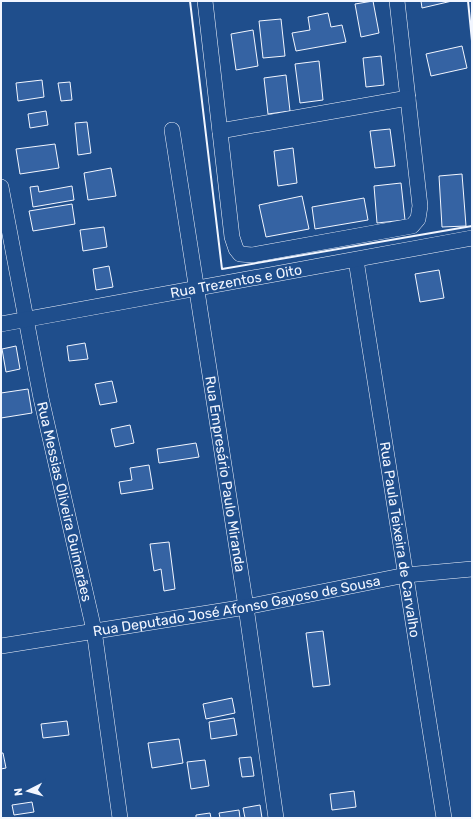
<svg xmlns="http://www.w3.org/2000/svg" width="473" height="819" font-family="Rubik,sans-serif">
	<style>
		.building { fill: #3563a3; stroke: #f2f6ff }
		.lines { fill: none; stroke-linecap: round; stroke-linejoin: round }
		.minor-casing { stroke: #f2f6ff; stroke-width: 16 }
		.minor { stroke: #1f4e8c; stroke-width: 15 }
		.wall { stroke: #f2f6ff; stroke-width: 2 }
		.labels { text-anchor: middle; dominant-baseline: central; stroke-width: 3; stroke-linejoin: round; paint-order: stroke }
		.street-label { font-size: 14px; fill: #f2f6ff; stroke: #1f4e8c }
	</style>
	<rect width="100%" height="100%" fill="#1f4e8c"/>
	<g class="building">
		<path d="M373,1L379,33L361,37L355,4Z"/>
		<path d="M421,1H452L422,8Z"/>
		<path d="M328,13L331,27L342,25L346,42L296,51L292,33L310,30L308,17Z"/>
		<path d="M281,19L285,56L263,58L259,21Z"/>
		<path d="M253,30L258,66L236,70L231,34Z"/>
		<path d="M462,46L467,68L431,76L426,54Z"/>
		<path d="M381,56L384,85L366,87L363,58Z"/>
		<path d="M319,61L323,100L300,103L295,64Z"/>
		<path d="M286,75L290,111L268,114L264,78Z"/>
		<path d="M42,80L44,97L18,101L16,83Z"/>
		<path d="M70,82L72,100L61,101L58,83Z"/>
		<path d="M46,111L48,125L30,128L28,114Z"/>
		<path d="M87,122L91,153L78,155L75,123Z"/>
		<path d="M390,129L395,166L375,168L370,131Z"/>
		<path d="M55,144L59,168L20,174L16,149Z"/>
		<path d="M293,148L297,183L278,186L274,151Z"/>
		<path d="M111,168L116,196L88,200L84,173Z"/>
		<path d="M462,174L466,226L442,227L439,176Z"/>
		<path d="M401,183L405,220L377,223L374,186Z"/>
		<path d="M38,186L39,192L72,186L74,200L33,207L30,187Z"/>
		<path d="M302,196L309,229L266,237L259,205Z"/>
		<path d="M364,198L368,220L315,229L312,207Z"/>
		<path d="M72,204L75,224L33,231L29,211Z"/>
		<path d="M104,227L107,247L83,251L80,230Z"/>
		<path d="M109,266L113,287L96,290L93,269Z"/>
		<path d="M439,270L444,298L420,302L415,274Z"/>
		<path d="M85,343L88,359L69,361L67,346Z"/>
		<path d="M16,346L20,369L6,372L2,349Z"/>
		<path d="M112,381L117,402L100,405L95,384Z"/>
		<path d="M28,389L32,413L1,418V393Z"/>
		<path d="M130,425L134,443L115,447L111,429Z"/>
		<path d="M196,443L199,457L159,463L157,449Z"/>
		<path d="M149,465L153,489L121,494L119,482L132,480L130,468Z"/>
		<path d="M169,542L175,589L164,591L161,569L154,571L150,544Z"/>
		<path d="M323,631L330,685L313,687L306,633Z"/>
		<path d="M232,698L235,713L206,719L203,704Z"/>
		<path d="M234,718L237,735L211,739L209,722Z"/>
		<path d="M67,721L69,735L43,738L41,724Z"/>
		<path d="M179,739L183,763L152,768L148,743Z"/>
		<path d="M1,753H3L6,768L1,769Z"/>
		<path d="M251,757L254,776L242,777L239,758Z"/>
		<path d="M205,760L209,786L191,789L187,762Z"/>
		<path d="M354,791L356,807L332,810L330,794Z"/>
		<path d="M32,802L34,812L14,815L12,805Z"/>
		<path d="M260,805L262,818H245L243,808Z"/>
		<path d="M239,810L240,818H220L219,813Z"/>
		<path d="M210,813L211,818H196V815Z"/>
	</g>
	<g class="lines">
		<defs>
			<g id="minor">
				<path d="M205,1L232,237L236,249L240,254L252,255L412,226L418,219L420,206L397,1"/>
				<path id="s1" d="M172,130L246,607L276,818"/>
				<path d="M220,131L408,98"/>
				<path id="s2" d="M1,187L41,398L94,630L120,818"/>
				<path id="s3" d="M356,260L444,818"/>
				<path id="s4" d="M1,324L472,238"/>
				<path id="s5" d="M1,646L246,607L406,575L472,569"/>
			</g>
		</defs>
		<use href="#minor" class="minor-casing"/>
		<use href="#minor" class="minor"/>
		<g class="wall">
			<path d="M190,1L222,269L472,226"/>
			<path d="M468,1L472,41"/>
		</g>
	</g>
	<g class="labels">
		<g class="street-label">
			<text stroke="none"><textPath href="#s4" startOffset="239">Rua Trezentos e Oito</textPath></text>
			<text stroke="none"><textPath href="#s1" startOffset="348">Rua Empresário Paulo Miranda</textPath></text>
			<text stroke="none"><textPath href="#s2" startOffset="321">Rua Messias Oliveira Guimarães</textPath></text>
			<text stroke="none"><textPath href="#s3" startOffset="283">Rua Paula Teixeira de Carvalho</textPath></text>
			<text stroke="none"><textPath href="#s5" startOffset="239">Rua Deputado José Afonso Gayoso de Sousa</textPath></text>
		</g>
	</g>
	<rect width="473" height="819" fill="none" stroke="#f2f6ff" stroke-width="4"/>
	<g transform="translate(28 791) rotate(264)" stroke="#1f4e8c" stroke-width="3" paint-order="stroke">
	<path d="M0-3L7 15L0 10L-7 15Z" fill="#f2f6ff"/>
	<text y="-6" font-size="11" font-weight="bold" text-anchor="middle" fill="#f2f6ff">N</text>
	</g>
</svg>
